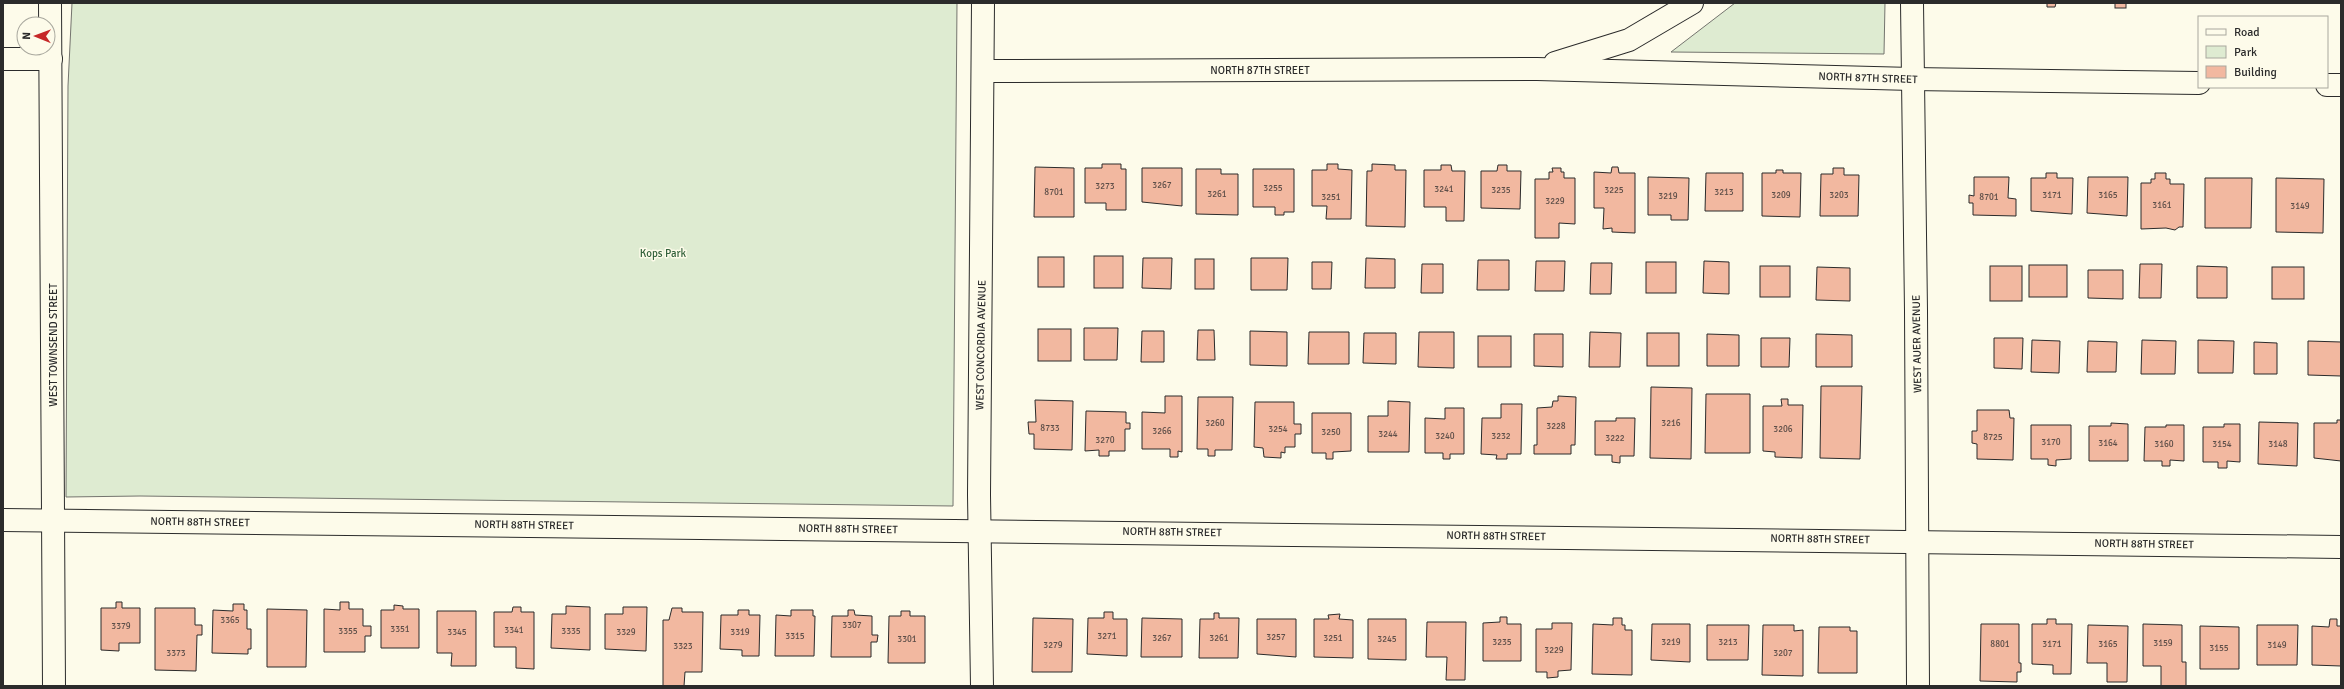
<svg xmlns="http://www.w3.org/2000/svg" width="2344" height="689" font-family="Signika,sans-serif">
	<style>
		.green { fill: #deebd1; stroke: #74746e }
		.building { fill: #f2b8a0; stroke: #2b2b2b }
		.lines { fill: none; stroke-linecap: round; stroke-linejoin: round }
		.minor-casing { stroke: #2b2b2b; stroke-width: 24 }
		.minor { stroke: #fdfbea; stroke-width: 22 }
		.labels { text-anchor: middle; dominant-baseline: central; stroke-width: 3; stroke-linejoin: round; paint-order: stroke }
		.number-label { font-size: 9px; fill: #5d4e48 }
		.street-label { font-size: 11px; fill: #2b2b2b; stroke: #fdfbea }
		.park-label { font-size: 11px; fill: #34623c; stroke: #fdfbea }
	</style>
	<rect width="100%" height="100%" fill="#fdfbea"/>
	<g class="green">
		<path d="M72,3H957L953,506L140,496L66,497L68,86Z"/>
		<path d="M1735,3H1885L1884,54L1671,52Z"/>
	</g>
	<g class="building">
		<path d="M2043,3H2056L2055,7H2047V3Z"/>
		<rect x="2115" y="3" width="11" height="5"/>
		<path d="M1102,164H1121V169H1126V210H1106V203H1085V168H1102Z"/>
		<path d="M1327,164H1338V169L1352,170L1351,219H1326L1327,206H1312V170H1327Z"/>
		<path d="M1372,164L1395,165V170H1406L1405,227L1366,226L1367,171H1372Z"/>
		<path d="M1441,165H1451L1452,171H1465L1464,221H1446V207H1424V170H1441Z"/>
		<path d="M1498,165H1507V171H1521L1520,209L1481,208V171H1497Z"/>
		<path d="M1035,167L1074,168V217H1034Z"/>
		<path d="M1612,167H1618L1619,173H1635V233L1612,232V228L1603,229L1604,208H1594V172L1611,173Z"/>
		<path d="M1142,168H1182V206L1142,202Z"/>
		<path d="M1552,168H1561V172H1564V178H1575V224L1559,223V238H1535V179H1549V172H1553Z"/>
		<path d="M1833,168H1844V175H1859L1858,216H1820L1821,174H1833Z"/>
		<path d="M1196,169H1221V174H1238V215L1196,214Z"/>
		<path d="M1253,169H1294V212H1284V215H1275V207H1253Z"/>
		<path d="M1776,170H1783V173H1801L1800,217L1762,216V173H1776Z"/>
		<path d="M1706,173H1743V211H1705Z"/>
		<path d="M2046,173H2057V178H2073L2072,214L2031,211V178H2046Z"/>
		<path d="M2155,173H2166V179H2170V184H2184L2183,227H2179L2175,230L2166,228L2141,229V183H2151V179H2155Z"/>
		<path d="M1648,177L1689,178L1688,220H1671V215H1648Z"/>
		<path d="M1974,177H2009L2008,198L2016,199V216L1973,215V203H1969V195L1974,196Z"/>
		<path d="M2088,177H2128L2127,216L2087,213Z"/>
		<path d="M2205,178H2252L2251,228H2205Z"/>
		<path d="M2276,178L2324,179L2323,233L2276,232Z"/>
		<rect x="1094" y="256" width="29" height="32"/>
		<rect x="1038" y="257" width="26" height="30"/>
		<path d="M1143,258H1172L1171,289L1142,288Z"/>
		<path d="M1251,258H1288L1287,290H1251Z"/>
		<path d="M1366,258L1395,259V288H1365Z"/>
		<rect x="1195" y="259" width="19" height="30"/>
		<path d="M1478,260H1509V290H1477Z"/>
		<path d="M1536,261H1565L1564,291H1535Z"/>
		<path d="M1704,261L1729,262V294L1703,293Z"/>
		<path d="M1312,262H1332L1331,289H1312Z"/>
		<rect x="1646" y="262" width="30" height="31"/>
		<path d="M1591,263H1612L1611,294H1590Z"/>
		<path d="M1422,264H1443V293H1421Z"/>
		<path d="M2140,264H2162L2161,298H2139Z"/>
		<rect x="2029" y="265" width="38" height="32"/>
		<rect x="1760" y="266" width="30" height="31"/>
		<rect x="1990" y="266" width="32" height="35"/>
		<path d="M2197,266L2227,267V298H2197Z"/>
		<path d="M1817,267L1850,268V301L1816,300Z"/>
		<rect x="2272" y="267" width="32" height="32"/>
		<path d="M2088,270H2123V299L2088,298Z"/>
		<path d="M1084,328H1118L1117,360H1084Z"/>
		<rect x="1038" y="329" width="33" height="32"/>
		<path d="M1198,330H1214L1215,360H1197Z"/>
		<path d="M1142,331H1164V362H1141Z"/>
		<path d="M1250,331L1287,332V366L1250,365Z"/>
		<path d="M1309,332H1349V364H1308Z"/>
		<path d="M1419,332H1454V368L1418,367Z"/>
		<path d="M1590,332L1621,333L1620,367H1589Z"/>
		<path d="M1364,333H1396V364L1363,363Z"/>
		<rect x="1647" y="333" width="32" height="33"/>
		<path d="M1534,334H1563V367L1534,366Z"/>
		<path d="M1707,334L1739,335V366H1707Z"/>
		<path d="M1816,334L1852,335V367H1816Z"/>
		<rect x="1478" y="336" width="33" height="31"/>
		<path d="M1761,338H1790L1789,367H1761Z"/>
		<path d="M1994,338H2023L2022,369L1994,368Z"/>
		<path d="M2032,340L2060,341L2059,373L2031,372Z"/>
		<path d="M2142,340L2176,341L2175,374H2141Z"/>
		<path d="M2198,340L2234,341L2233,373H2198Z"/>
		<path d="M2088,341L2117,342L2116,372H2087Z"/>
		<path d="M2308,341L2341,342V376L2308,375Z"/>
		<path d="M2254,342L2277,343V374H2254Z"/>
		<path d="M1821,386H1862L1860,459L1820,458Z"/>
		<path d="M1651,387L1692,388L1691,459L1650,458Z"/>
		<path d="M1706,394H1750V453H1705Z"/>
		<path d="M1165,396H1182V452L1178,451V457H1170V449H1142V412L1165,413Z"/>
		<path d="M1558,396L1576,397L1575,445H1571V454H1534V445H1537V408L1552,407L1553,401H1558Z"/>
		<path d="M1198,397H1233L1232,450H1215V456H1208V449H1197Z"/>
		<path d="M1781,399H1788V405H1803L1802,458L1775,457V452L1763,451V406H1782Z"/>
		<path d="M1035,400L1073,401L1072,450L1034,449V434H1029L1028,422H1036Z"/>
		<path d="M1388,401L1410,402L1409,452H1368V416H1388Z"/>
		<path d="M1255,402H1294V424H1301V434H1295V447H1285V453L1281,452V458L1264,457L1263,448L1254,447Z"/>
		<path d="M1501,404H1522L1521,454H1507V459H1496L1497,455L1481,454L1482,418H1501Z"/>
		<path d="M1445,408H1464V454H1450V459H1443V453H1425V418L1445,419Z"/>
		<path d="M1977,410H2009L2010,418H2014L2013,460L1977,459V444L1972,443V431H1977Z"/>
		<path d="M1086,411L1126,412V423H1130V429H1125V451H1109V456H1099V450L1085,451Z"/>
		<path d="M1312,413H1351V451L1333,452V459H1326V453H1312Z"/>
		<path d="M1616,418H1635L1634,456H1620V463L1612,462V455H1595V421H1616Z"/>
		<path d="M2337,420H2341V461L2314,458V423H2337Z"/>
		<path d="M2259,422L2298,423L2297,466L2258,464Z"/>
		<path d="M2111,423L2128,424V461H2089V426H2111Z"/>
		<path d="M2224,424H2240V462L2227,461V468H2218V462H2203V427H2224Z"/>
		<path d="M2031,425H2071V459L2056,460V466L2048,465V459H2031Z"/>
		<path d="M2166,425H2184V461L2170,460V466H2162V461H2144L2145,427H2166Z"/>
		<path d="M116,602H122V608H140V643H119V651L101,650V608H116Z"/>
		<path d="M340,602H349V609H363V626H371V636H365V652H324V609L340,610Z"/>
		<path d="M233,604H244V610H247V629H251V649H248V654L212,653L213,610L233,611Z"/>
		<path d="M394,605L403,606V609H419V648H381V610H394Z"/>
		<path d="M566,606L590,607V650L551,648L552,614H566Z"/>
		<path d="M513,607H521V612H534V669L516,668V647H494V612H512Z"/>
		<path d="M623,607H647L646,651L605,649V614H623Z"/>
		<path d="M155,608H195V625H202V635H197L196,671L155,670Z"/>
		<path d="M672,608H682V612H703L702,672H685L684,686H663V620H669Z"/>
		<path d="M267,609L307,610L306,667H267Z"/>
		<path d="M738,610H749V615H760L759,656H742V650L720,649L721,615H738Z"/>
		<path d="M791,610H813V616H815L814,656H775L776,615L791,616Z"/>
		<path d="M848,610H854L855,615L872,616V635H878L877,642H871V657H831L832,616H848Z"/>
		<path d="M437,611H476V666H451L452,653H437Z"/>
		<path d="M901,611H910V616H925V663H888L889,616H901Z"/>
		<path d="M1104,612H1113V619H1127V656L1087,654L1088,618H1104Z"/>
		<path d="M1214,613H1219V618H1239L1238,658H1199L1200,619H1214Z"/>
		<path d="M1340,614L1339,619L1353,620V658L1314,657V619H1329L1328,615Z"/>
		<path d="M1500,617H1507V624H1521V661H1483V623L1500,622Z"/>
		<path d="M1033,618L1073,619L1072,672H1032Z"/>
		<path d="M1142,618L1182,619V657H1141Z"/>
		<path d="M1613,618H1622V625H1625V630H1632V675L1592,674L1593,624L1613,625Z"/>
		<path d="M1257,619H1296V657L1257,654Z"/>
		<path d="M1368,619H1406V660L1368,659Z"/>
		<path d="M2047,619H2056V624H2072L2071,674H2053V665L2032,664V624H2047Z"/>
		<path d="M2330,619H2337V626H2341V666L2312,665V626L2329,627Z"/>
		<path d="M1427,622H1466L1465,680H1446L1447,657H1426Z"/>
		<path d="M1552,623H1572L1571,670L1558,671V677L1547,678V672H1536V629H1552Z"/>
		<path d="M1652,624H1690V662L1651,660Z"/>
		<path d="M1981,624H2019V663H2021V672H2017V682L1980,681Z"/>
		<path d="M2143,624L2182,625V662H2186V686H2161V666H2143Z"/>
		<path d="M1707,625H1749L1748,660H1707Z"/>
		<path d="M1763,625H1794V631L1803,630V676L1762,675Z"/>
		<path d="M2088,625L2128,626L2127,682H2107V663H2087Z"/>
		<path d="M2257,625H2298L2297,665H2257Z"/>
		<path d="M2200,626L2239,627V669H2200Z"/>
		<path d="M1819,627H1850V631H1857V673H1818Z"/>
	</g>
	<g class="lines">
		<defs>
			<g id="minor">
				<path d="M50,3L54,686"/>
				<path d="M1912,3L1916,311L1918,686"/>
				<path d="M3,59H51"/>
				<path d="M1555,63L1629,40L1692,3"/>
				<path d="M984,71L1537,69L1912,79L2199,83"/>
				<path d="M2327,85H2341"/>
				<path d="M3,520L2341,547"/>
				<path d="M982,686L979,495L983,3"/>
			</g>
		</defs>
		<use href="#minor" class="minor-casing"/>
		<use href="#minor" class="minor"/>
	</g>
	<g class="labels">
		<g class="number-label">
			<text x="1162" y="185">3267</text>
			<text x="1105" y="186">3273</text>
			<text x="1273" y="188">3255</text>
			<text x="1444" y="189">3241</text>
			<text x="1501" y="190">3235</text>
			<text x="1614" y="190">3225</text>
			<text x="1054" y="192">8701</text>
			<text x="1724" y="192">3213</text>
			<text x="1217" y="194">3261</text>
			<text x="1781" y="195">3209</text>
			<text x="1839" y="195">3203</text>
			<text x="2052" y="195">3171</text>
			<text x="2108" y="195">3165</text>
			<text x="1668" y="196">3219</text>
			<text x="1331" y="197">3251</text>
			<text x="1989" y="197">8701</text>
			<text x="1555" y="201">3229</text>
			<text x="2162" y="205">3161</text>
			<text x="2300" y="206">3149</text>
			<text x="1215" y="423">3260</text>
			<text x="1671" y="423">3216</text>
			<text x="1556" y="426">3228</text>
			<text x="1050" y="428">8733</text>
			<text x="1278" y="429">3254</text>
			<text x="1783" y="429">3206</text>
			<text x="1162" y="431">3266</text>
			<text x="1331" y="432">3250</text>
			<text x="1388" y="434">3244</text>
			<text x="1445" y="436">3240</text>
			<text x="1501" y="436">3232</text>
			<text x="1993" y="437">8725</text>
			<text x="1615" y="438">3222</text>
			<text x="1105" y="440">3270</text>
			<text x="2051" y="442">3170</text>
			<text x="2108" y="443">3164</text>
			<text x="2164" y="444">3160</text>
			<text x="2222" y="444">3154</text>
			<text x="2278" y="444">3148</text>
			<text x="230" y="620">3365</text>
			<text x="852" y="625">3307</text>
			<text x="121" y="626">3379</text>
			<text x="400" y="629">3351</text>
			<text x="514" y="630">3341</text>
			<text x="348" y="631">3355</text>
			<text x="571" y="631">3335</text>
			<text x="457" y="632">3345</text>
			<text x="626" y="632">3329</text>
			<text x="740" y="632">3319</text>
			<text x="795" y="636">3315</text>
			<text x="1107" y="636">3271</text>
			<text x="1276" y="637">3257</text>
			<text x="1162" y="638">3267</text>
			<text x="1219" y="638">3261</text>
			<text x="1333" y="638">3251</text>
			<text x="907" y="639">3301</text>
			<text x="1387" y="639">3245</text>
			<text x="1502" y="642">3235</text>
			<text x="1671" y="642">3219</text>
			<text x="1728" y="642">3213</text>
			<text x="2163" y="643">3159</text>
			<text x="2000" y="644">8801</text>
			<text x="2052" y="644">3171</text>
			<text x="2108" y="644">3165</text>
			<text x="1053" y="645">3279</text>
			<text x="2277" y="645">3149</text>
			<text x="683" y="646">3323</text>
			<text x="2219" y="648">3155</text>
			<text x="1554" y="650">3229</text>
			<text x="176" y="653">3373</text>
			<text x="1783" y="653">3207</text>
		</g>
		<g class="street-label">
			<text x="1260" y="70">NORTH 87TH STREET</text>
			<text transform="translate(1868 78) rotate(2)">NORTH 87TH STREET</text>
			<text transform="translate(1917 344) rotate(-91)">WEST AUER AVENUE</text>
			<text transform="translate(53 345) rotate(-90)">WEST TOWNSEND STREET</text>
			<text transform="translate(981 345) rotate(-89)">WEST CONCORDIA AVENUE</text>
			<text transform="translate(200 522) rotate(1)">NORTH 88TH STREET</text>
			<text transform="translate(524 525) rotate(1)">NORTH 88TH STREET</text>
			<text transform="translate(848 529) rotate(1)">NORTH 88TH STREET</text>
			<text transform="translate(1172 532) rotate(1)">NORTH 88TH STREET</text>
			<text transform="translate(1496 536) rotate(1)">NORTH 88TH STREET</text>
			<text transform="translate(1820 539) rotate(1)">NORTH 88TH STREET</text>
			<text transform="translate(2144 544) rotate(1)">NORTH 88TH STREET</text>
		</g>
		<g class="park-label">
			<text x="663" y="253">Kops Park</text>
		</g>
	</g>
	<rect width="2344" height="689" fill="none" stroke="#2b2b2b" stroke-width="8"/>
	<rect x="2198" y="16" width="130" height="72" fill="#fdfbea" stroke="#a9a89e"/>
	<rect x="2206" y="29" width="20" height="6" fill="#fdfbea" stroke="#a9a89e"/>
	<text x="2234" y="36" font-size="12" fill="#2b2b2b">Road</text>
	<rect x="2206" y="46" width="20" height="12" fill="#deebd1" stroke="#a9a89e"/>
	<text x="2234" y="56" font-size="12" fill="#2b2b2b">Park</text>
	<rect x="2206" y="66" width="20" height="12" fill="#f2b8a0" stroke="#a9a89e"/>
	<text x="2234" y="76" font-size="12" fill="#2b2b2b">Building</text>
	<g transform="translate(36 36) rotate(271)"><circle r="19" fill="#fdfbea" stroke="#a9a89e"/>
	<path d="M0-3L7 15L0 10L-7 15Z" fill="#c62828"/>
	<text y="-6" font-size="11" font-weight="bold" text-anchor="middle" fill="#2b2b2b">N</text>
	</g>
</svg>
